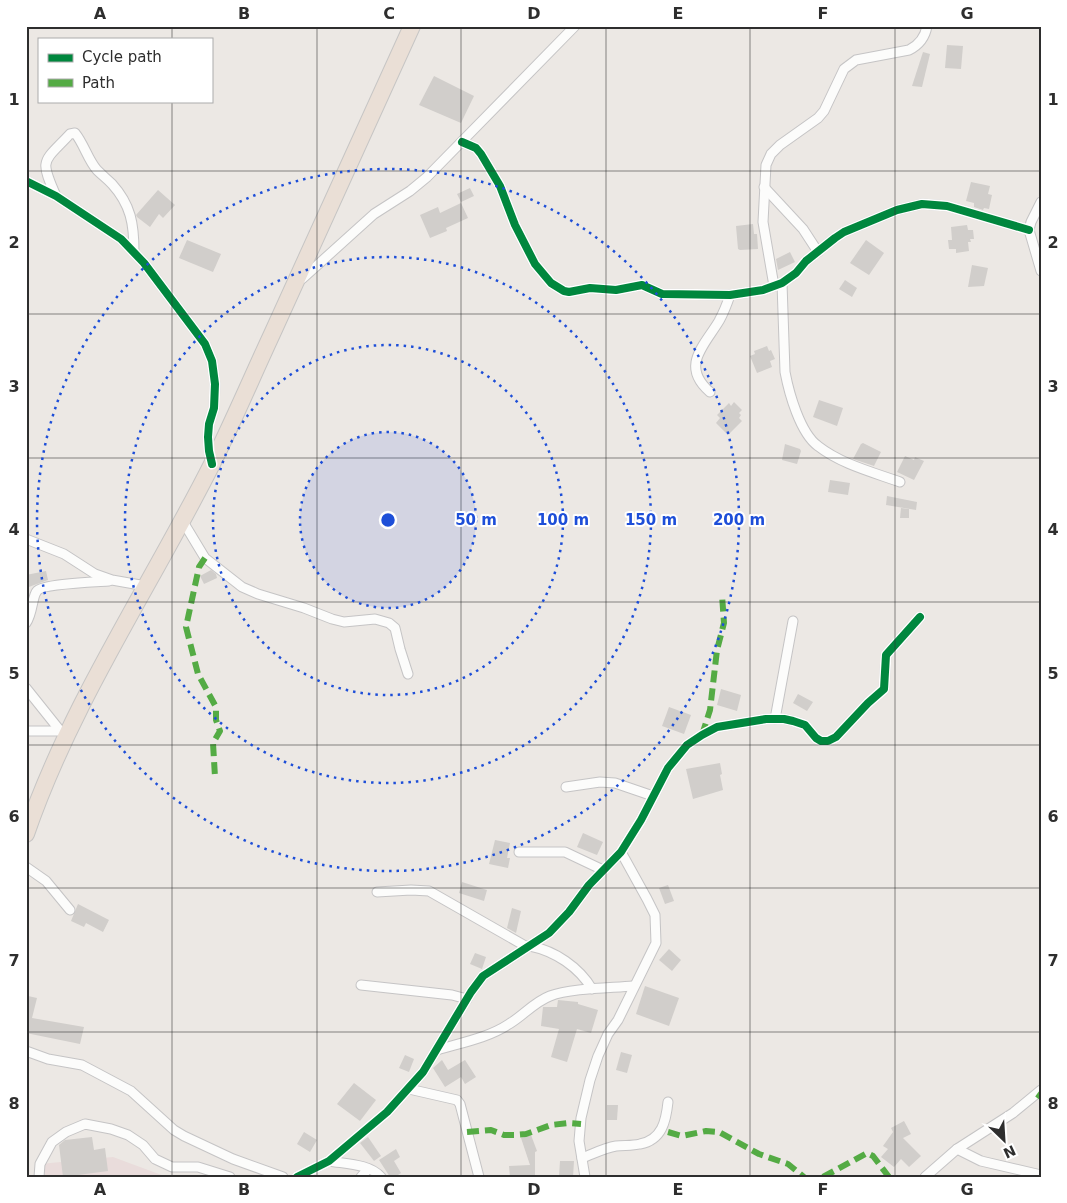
<svg xmlns="http://www.w3.org/2000/svg" width="1067" height="1203" font-family="'DejaVu Sans',sans-serif">
	<style>
		.medical { fill: #e9dcdb }
		.building { fill: #d1cecb }
		.lines { fill: none; stroke-linecap: round; stroke-linejoin: round }
		.street-casing { stroke: #c5c4c5; stroke-width: 11 }
		.highway-casing { stroke: #c6c5c4; stroke-width: 18 }
		.street { stroke: #fcfcfb; stroke-width: 9 }
		.highway { stroke: #eadfd6; stroke-width: 16 }
		.quiet { stroke: #54ab44; stroke-width: 6; stroke-dasharray: 12 6; stroke-linecap: butt }
		.cycleway-casing { stroke: #fff; stroke-width: 11 }
		.cycleway { stroke: #00873e; stroke-width: 8 }
		.grid { fill: none; stroke: #2e2e2e; stroke-width: 1; stroke-opacity: 0.55 }
		.ring { fill: none; stroke: #1d4ed8; stroke-width: 2.5; stroke-dasharray: 2.5 5 }
		.centre { fill: #1d4ed8; stroke: #fff; stroke-width: 2.5 }
		.ring-label { font-size: 15px; text-anchor: middle; font-weight: bold; fill: #1d4ed8; stroke: #fff; stroke-width: 4; stroke-linejoin: round; paint-order: stroke }
		.neatline { fill: none; stroke: #2e2e2e; stroke-width: 2 }
		.grid-label { font-size: 16px; text-anchor: middle; font-weight: bold; fill: #2e2e2e }
	</style>
	<rect width="100%" height="100%" fill="#ece8e4"/>
	<path class="medical" d="M113,1157L167,1177H46L40,1164Z"/>
	<g class="building">
		<path d="M947,45L963,46L961,69L945,68Z"/>
		<path d="M923,52L930,54L922,87L912,86Z"/>
		<path d="M434,76L474,96L461,123L419,105Z"/>
		<path d="M971,182L990,186L988,194L992,195L989,209L984,208L983,210L974,207V203L966,201Z"/>
		<path d="M470,188L474,196L461,202L457,194Z"/>
		<path d="M158,190L175,205L163,218L159,214L150,227L137,217L136,215Z"/>
		<path d="M461,203L468,218L446,228L447,231L430,238L420,215L438,207L440,213Z"/>
		<path d="M753,224L754,234H757L758,249L740,250L738,249L736,226Z"/>
		<path d="M967,225L968,230H973L974,239H970L971,242H968L969,251L956,253V249H949L948,240H952L951,227Z"/>
		<path d="M187,240L221,254L213,272L179,258Z"/>
		<path d="M866,240L884,253L869,275L850,263Z"/>
		<path d="M790,252L795,262L778,270L776,259Z"/>
		<path d="M972,265L988,268L984,286L968,287Z"/>
		<path d="M845,280L857,288L852,297L839,289Z"/>
		<path d="M767,346L769,351L771,350L775,359L770,361L772,367L757,373L750,356L755,354L754,351Z"/>
		<path d="M819,400L843,408L837,426L813,417Z"/>
		<path d="M734,402L742,410L739,413L741,415L739,418L742,421L728,435L716,423L720,418L717,415L729,403L731,406Z"/>
		<path d="M863,443L881,452L874,466L853,459L861,444Z"/>
		<path d="M785,444L800,449L801,451L797,464L782,460Z"/>
		<path d="M905,456L914,460L915,457L924,461L914,480L897,472Z"/>
		<path d="M830,480L850,483L848,495L828,492Z"/>
		<path d="M887,496L917,502L916,510L886,505Z"/>
		<path d="M901,508L909,509V518H900Z"/>
		<path d="M211,570L216,574L217,578L204,584L200,576Z"/>
		<path d="M46,571L48,580L26,588V575Z"/>
		<path d="M721,689L741,695L737,711L717,705Z"/>
		<path d="M798,694L813,702L807,711L793,703Z"/>
		<path d="M669,707L691,715L684,734L662,726Z"/>
		<path d="M720,763L722,774L720,775L723,790L693,799L686,769Z"/>
		<path d="M583,833L603,842L597,855L577,847Z"/>
		<path d="M495,840L510,843L507,858H510L508,868L489,864Z"/>
		<path d="M462,882L487,890L484,901L459,893Z"/>
		<path d="M668,885L674,901L665,904L659,888Z"/>
		<path d="M78,904L109,920L103,932L86,923L84,927L71,921Z"/>
		<path d="M512,908L521,911L516,933L507,928Z"/>
		<path d="M669,949L681,960L672,971L659,960Z"/>
		<path d="M475,953L486,957L482,969L470,964Z"/>
		<path d="M645,986L679,998L669,1026L636,1014Z"/>
		<path d="M28,996L37,998L32,1018L84,1027L80,1044L26,1033V1004Z"/>
		<path d="M558,1000L578,1002V1004L598,1010L591,1033L577,1029L567,1062L551,1057L559,1029L541,1026L543,1007H557Z"/>
		<path d="M621,1052L632,1055L627,1073L616,1070Z"/>
		<path d="M405,1055L414,1059L409,1072L399,1068Z"/>
		<path d="M442,1060L448,1070L465,1060L476,1077L465,1084L461,1077L445,1087L433,1068Z"/>
		<path d="M354,1083L376,1100L360,1121L337,1104Z"/>
		<path d="M607,1105H618L617,1120H607Z"/>
		<path d="M904,1121L911,1134L903,1138L921,1156L909,1167L901,1159L894,1167L881,1157L888,1149L883,1146L893,1132L891,1128Z"/>
		<path d="M304,1132L317,1140L310,1152L297,1144Z"/>
		<path d="M531,1135L537,1151L535,1152V1177H510L509,1166L530,1165L521,1138Z"/>
		<path d="M92,1137L94,1150L105,1148L108,1171L63,1177L59,1145L65,1140Z"/>
		<path d="M368,1137L381,1156L374,1161L360,1143Z"/>
		<path d="M396,1149L400,1157L394,1161L401,1173L395,1177H390L379,1160Z"/>
		<path d="M560,1161H574L573,1177H559Z"/>
	</g>
	<g class="lines">
		<defs>
			<g id="street">
				<path d="M462,142L476,148L481,154L500,186L515,225L535,264L551,283L564,291L569,292L590,288L616,290L642,285L662,294L730,295L763,290L782,283L796,273L806,261L835,238L844,232L897,210L922,204L947,206L1029,230"/>
				<path d="M26,181L56,196L121,239L144,263L205,344L212,361L215,384L214,408L209,424L208,437L209,451L212,463"/>
				<path d="M764,187L803,229L818,252"/>
				<path d="M56,196C39,158 43,163 70,134L75,133C84,144 88,160 97,170C102,175 107,179 112,184C131,205 134,224 134,252"/>
				<path d="M1041,202L1031,222L1029,230L1041,271"/>
				<path d="M302,279L374,214L410,191L427,177L575,26"/>
				<path d="M782,283L785,372C789,393 800,433 818,446C841,464 872,472 900,482"/>
				<path d="M774,286L763,222L766,165L771,154L780,145L818,118L824,111L844,69L856,60L909,50C919,45 925,38 927,26"/>
				<path d="M710,392C680,366 704,346 719,321C724,312 727,304 730,295"/>
				<path d="M182,520L205,558L242,587L258,594L304,608L332,619L344,622L375,619L389,623L395,628L400,649L408,674"/>
				<path d="M26,539L64,554L95,574L112,580L146,586"/>
				<path d="M26,623C33,613 32,596 37,591C42,584 96,582 109,581"/>
				<path d="M26,688L66,738"/>
				<path d="M775,719L793,621"/>
				<path d="M26,731H60"/>
				<path d="M566,787L600,782L615,783L653,796"/>
				<path d="M519,852H565L603,870"/>
				<path d="M26,867L46,881L70,910"/>
				<path d="M377,892L411,890L429,891L527,947"/>
				<path d="M530,946C555,951 579,967 592,989"/>
				<path d="M361,985L452,995L467,999"/>
				<path d="M437,1050C460,1043 488,1038 509,1024C523,1016 534,1002 550,996C570,988 611,988 633,986"/>
				<path d="M26,1051L48,1059L82,1065L131,1091L174,1130L184,1136L233,1159L283,1177"/>
				<path d="M409,1089L457,1100L460,1104L479,1177"/>
				<path d="M957,1149L981,1161L1041,1175"/>
				<path d="M582,1158C593,1154 604,1148 616,1146C624,1145 632,1146 640,1144C662,1140 666,1121 668,1102"/>
				<path d="M329,1161C346,1164 370,1164 381,1177"/>
				<path d="M39,1177L40,1164L52,1142L66,1132L85,1124L111,1129L128,1135L143,1145L155,1159L172,1167H198L230,1177"/>
				<path d="M297,1177L329,1161L387,1112L423,1072L471,992L483,976L549,933L569,912L589,885L621,852L641,820L668,768L687,745L702,735L717,727L766,719H784L793,721L805,725L816,738L821,741H828L836,737L868,703L884,689L886,655L920,617"/>
				<path d="M361,1177L368,1169"/>
				<path d="M585,1177L579,1141L581,1118L590,1080L598,1056L608,1034L618,1020L656,943L655,915L647,899L621,852"/>
				<path d="M925,1177L957,1149L1013,1113L1041,1090"/>
			</g>
			<path id="highway" d="M26,834C71,703 150,587 212,464C233,422 252,377 272,334C319,231 365,129 412,26"/>
		</defs>
		<use href="#street" class="street-casing"/>
		<use href="#highway" class="highway-casing"/>
		<use href="#street" class="street"/>
		<use href="#highway" class="highway"/>
		<g class="quiet">
			<path d="M205,558L199,567L186,627L198,674L216,707V720L220,731L213,743L215,777"/>
			<path d="M702,735L710,710L717,650L724,623L722,595"/>
			<path d="M1037,1094L1041,1097"/>
			<path d="M467,1132L491,1130L504,1135H515L526,1134L551,1125L569,1123L581,1124"/>
			<path d="M668,1132L682,1136L706,1131L719,1132L759,1154L788,1164L804,1177"/>
			<path d="M823,1177L867,1153L873,1156L889,1177"/>
		</g>
		<defs>
			<g id="cycleway">
				<path d="M462,142L476,148L481,154L500,186L515,225L535,264L551,283L564,291L569,292L590,288L616,290L642,285L662,294L730,295L763,290L782,283L796,273L806,261L835,238L844,232L897,210L922,204L947,206L1029,230"/>
				<path d="M26,181L56,196L121,239L144,263L205,344L212,361L215,384L214,408L209,424L208,437L209,451L212,464"/>
				<path d="M297,1177L329,1161L387,1112L423,1072L471,992L483,976L549,933L569,912L589,885L621,852L641,820L668,768L687,745L702,735L717,727L766,719H784L793,721L805,725L816,738L821,741H828L836,737L868,703L884,689L886,655L920,617"/>
			</g>
		</defs>
		<use href="#cycleway" class="cycleway-casing"/>
		<use href="#cycleway" class="cycleway"/>
	</g>
	<path class="grid" d="M172,26V39M317,26V1177M461,26V1177M606,26V1177M750,26V1177M895,26V1177M172,101V1177M26,171H1041M26,314H1041M26,458H1041M26,602H1041M26,745H1041M26,888H1041M26,1032H1041"/>
	<circle cx="388" cy="520" r="88" fill="#1d4ed8" fill-opacity=".12"/>
	<g class="ring">
		<circle cx="388" cy="520" r="88"/>
		<circle cx="388" cy="520" r="175"/>
		<circle cx="388" cy="520" r="263"/>
		<circle cx="388" cy="520" r="351"/>
	</g>
	<circle cx="388" cy="520" r="8" class="centre"/>
	<g class="ring-label">
		<text x="476" y="525">50 m</text>
		<text x="563" y="525">100 m</text>
		<text x="651" y="525">150 m</text>
		<text x="739" y="525">200 m</text>
	</g>
	<rect width="1067" height="1203" fill="none" stroke="#ffffff" stroke-width="55"/>
	<rect x="38" y="38" width="175" height="65" fill="#ffffff" stroke="#ababab"/>
	<rect x="48" y="54" width="25" height="8" fill="#00873e" stroke="#ababab"/>
	<text x="82" y="62" font-size="15" fill="#2e2e2e">Cycle path</text>
	<rect x="48" y="79" width="25" height="8" fill="#54ab44" stroke="#ababab"/>
	<text x="82" y="88" font-size="15" fill="#2e2e2e">Path</text>
	<g transform="translate(1004 1140) rotate(155)" stroke="#ffffff" stroke-width="4" paint-order="stroke">
	<path d="M0-4L9 19L0 12L-9 19Z" fill="#2e2e2e"/>
	<text y="-8" font-size="14" font-weight="bold" text-anchor="middle" fill="#2e2e2e">N</text>
	</g>
	<rect x="28" y="28" width="1012" height="1148" class="neatline"/>
	<g class="grid-label">
		<text x="100" y="19">A</text>
		<text x="244" y="19">B</text>
		<text x="389" y="19">C</text>
		<text x="534" y="19">D</text>
		<text x="678" y="19">E</text>
		<text x="823" y="19">F</text>
		<text x="967" y="19">G</text>
		<text x="14" y="105">1</text>
		<text x="1053" y="105">1</text>
		<text x="14" y="248">2</text>
		<text x="1053" y="248">2</text>
		<text x="14" y="392">3</text>
		<text x="1053" y="392">3</text>
		<text x="14" y="535">4</text>
		<text x="1053" y="535">4</text>
		<text x="14" y="679">5</text>
		<text x="1053" y="679">5</text>
		<text x="14" y="822">6</text>
		<text x="1053" y="822">6</text>
		<text x="14" y="966">7</text>
		<text x="1053" y="966">7</text>
		<text x="14" y="1109">8</text>
		<text x="1053" y="1109">8</text>
		<text x="100" y="1195">A</text>
		<text x="244" y="1195">B</text>
		<text x="389" y="1195">C</text>
		<text x="534" y="1195">D</text>
		<text x="678" y="1195">E</text>
		<text x="823" y="1195">F</text>
		<text x="967" y="1195">G</text>
	</g>
</svg>
